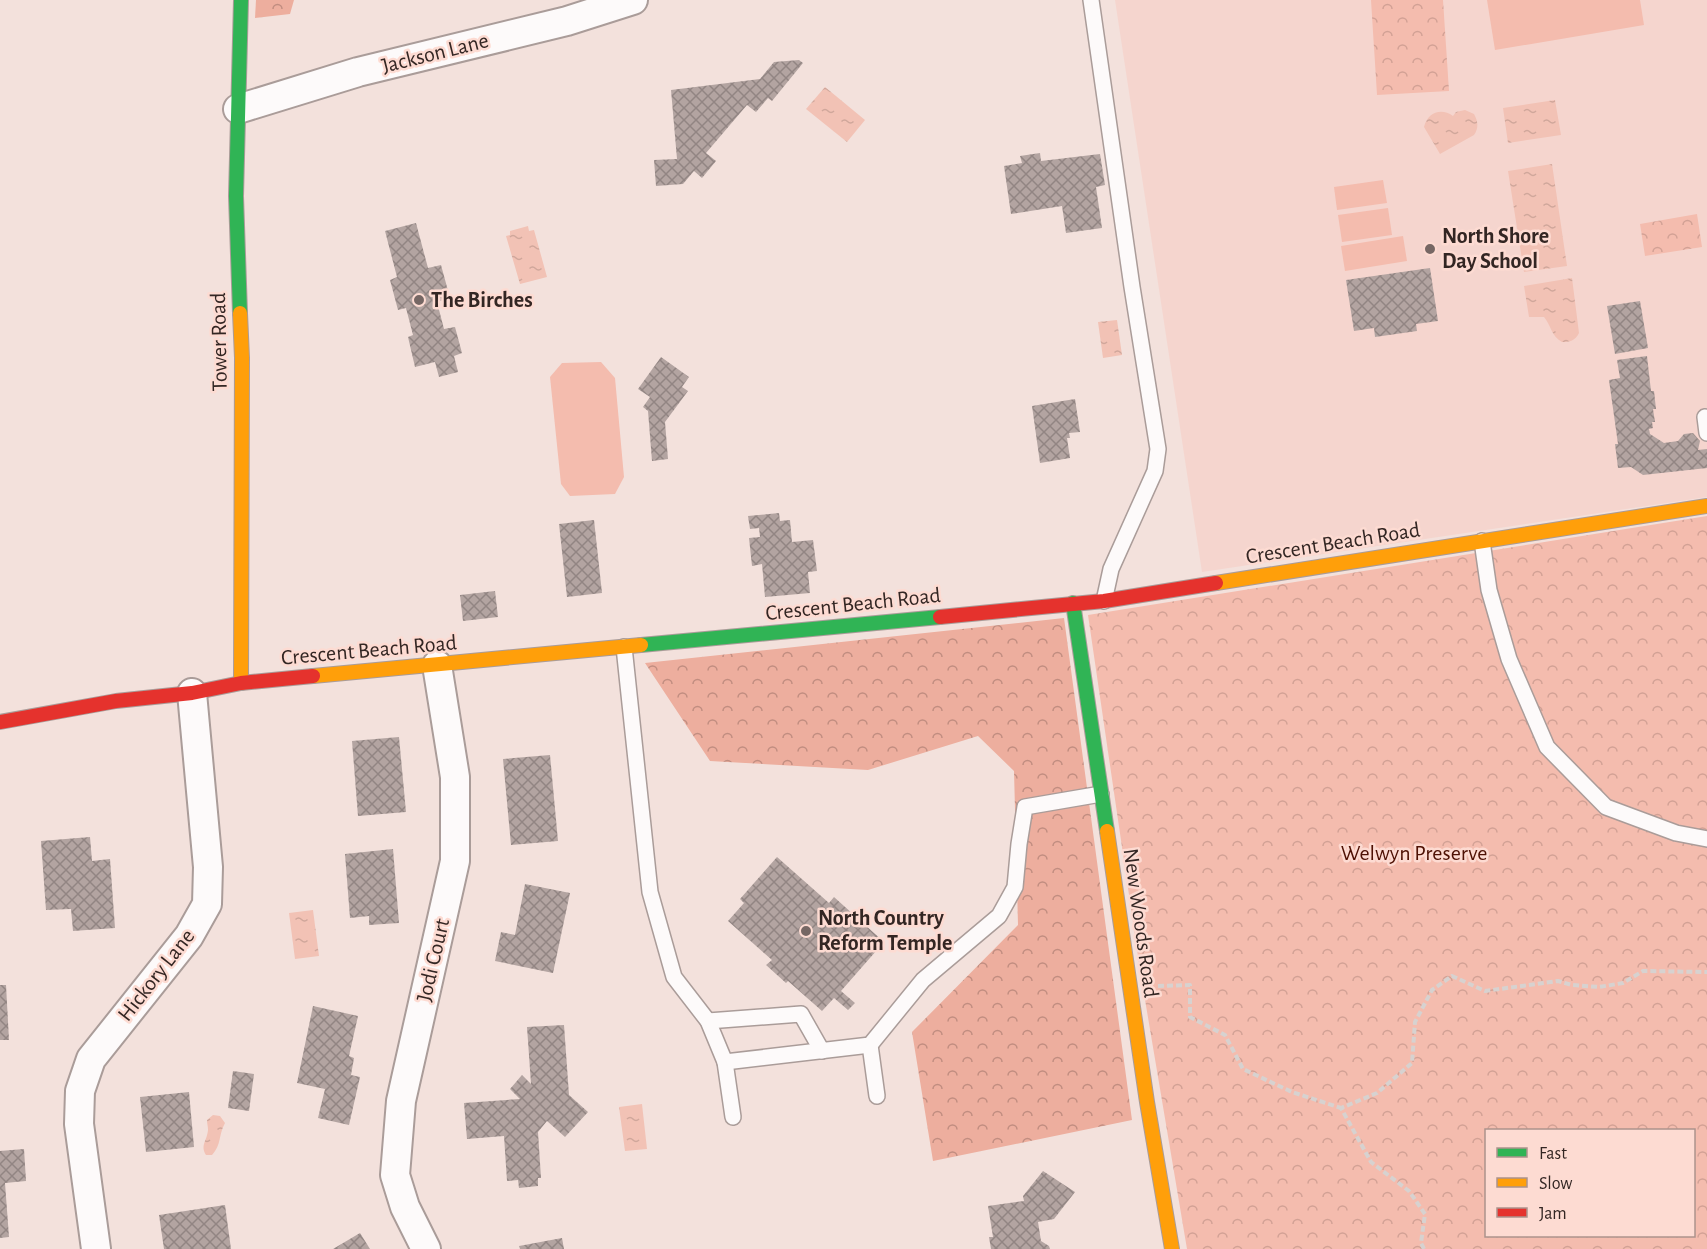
<svg xmlns="http://www.w3.org/2000/svg" width="1707" height="1249" font-family="'Alegreya Sans',sans-serif">
	<style>
		.built { fill: #f5d5ce }
		.forest { fill: url(#forest-crowns) }
		.park { fill: url(#park-crowns); fill-rule: evenodd }
		.pitch { fill: #f4bcae }
		.water { fill: url(#water-ripples) }
		.building { fill: url(#building-cross-hatch) }
		.lines { fill: none; stroke-linecap: round; stroke-linejoin: round }
		.lane-casing { stroke: #aa9c99; stroke-width: 18 }
		.street-casing { stroke: #aa9c99; stroke-width: 32 }
		.fast-casing { stroke: #aa9c99; stroke-width: 16 }
		.slow-casing { stroke: #aa9c99; stroke-width: 16 }
		.jam-casing { stroke: #aa9c99; stroke-width: 16 }
		.path { stroke: #d7d2d0; stroke-width: 4; stroke-dasharray: 6 3; stroke-linecap: butt }
		.lane { stroke: #fdfafa; stroke-width: 15 }
		.street { stroke: #fdfafa; stroke-width: 28 }
		.fast { stroke: #30b455; stroke-width: 14 }
		.slow { stroke: #ff9f0a; stroke-width: 14 }
		.jam { stroke: #e5322d; stroke-width: 14 }
		.poi-dot { fill: #766764; stroke: #fddbd2; stroke-width: 2 }
		.labels { text-anchor: middle; dominant-baseline: central; stroke-width: 5; stroke-linejoin: round; paint-order: stroke }
		.street-label { font-size: 22px; fill: #332623; stroke: #fddbd2 }
		.poi-label { font-size: 22px; font-weight: bold; fill: #332623; stroke: #fddbd2; text-anchor: start }
		.park-label { font-size: 22px; fill: #4e1003; stroke: #fddbd2 }
	</style>
	<defs>
		<pattern id="forest-crowns" width="20" height="18" patternUnits="userSpaceOnUse" patternTransform="scale(1.5)"><rect width="20" height="18" fill="#edae9e"/><path d="M2 6a3 3 0 1 1 6 0M12 15a3 3 0 1 1 6 0" fill="none" stroke="#c18d80"/></pattern>
		<pattern id="park-crowns" width="20" height="18" patternUnits="userSpaceOnUse" patternTransform="scale(1.5)"><rect width="20" height="18" fill="#f4bcae"/><path d="M2 6a3 3 0 1 1 6 0M12 15a3 3 0 1 1 6 0" fill="none" stroke="#d2a195"/></pattern>
		<pattern id="water-ripples" width="26" height="14" patternUnits="userSpaceOnUse" patternTransform="scale(1.5)"><rect width="26" height="14" fill="#f2c2b5"/><path d="M2 4q2-2 4 0t4 0M15 11q2-2 4 0t4 0" fill="none" stroke="#d0a79b"/></pattern>
		<pattern id="building-cross-hatch" width="8" height="8" patternUnits="userSpaceOnUse" patternTransform="scale(1.5)"><rect width="8" height="8" fill="#b3a4a1"/><path d="M0 0l8 8M0 8l8-8" fill="none" stroke="#928583"/></pattern>
	</defs>
	<rect width="100%" height="100%" fill="#f3e1dc"/>
	<path class="built" d="M1115,0H1707V497L1202,572Z"/>
	<g class="forest">
		<path d="M256,0H294L290,14L255,18Z"/>
		<path d="M1064,618L1132,1120L933,1161L912,1032L1018,925L1014,771L978,736L868,770L710,761L645,663Z"/>
	</g>
	<g class="park">
		<path d="M1371,0H1443L1449,91L1377,95Z"/>
		<path d="M1697,214L1702,247L1645,256L1640,224Z"/>
		<path d="M1707,516V1249H1187L1140,970L1088,615ZM1486,1130H1694V1236H1486Z"/>
	</g>
	<g class="pitch">
		<path d="M1487,0H1640L1644,25L1495,50Z"/>
		<path d="M1383,180L1387,203L1337,210L1334,187Z"/>
		<path d="M1388,208L1392,235L1342,242L1338,215Z"/>
		<path d="M1403,236L1407,261L1345,271L1341,246Z"/>
		<path d="M601,362L615,378L624,477L615,494L570,496L561,484L550,377L562,363Z"/>
	</g>
	<g class="water">
		<path d="M825,87L865,120L847,142L806,109Z"/>
		<path d="M1555,100L1561,135L1508,143L1503,108Z"/>
		<path d="M1465,110L1474,114C1478,121 1479,128 1474,135L1440,154L1424,127C1427,113 1441,107 1453,116L1456,112Z"/>
		<path d="M1552,164L1567,266L1524,272L1508,171Z"/>
		<path d="M528,226L529,231L534,230L547,277L520,284L506,236L510,235V231Z"/>
		<path d="M1572,278L1579,333C1575,341 1570,342 1562,342C1551,336 1551,325 1544,317H1529L1524,286Z"/>
		<path d="M1117,320L1122,355L1103,358L1098,322Z"/>
		<path d="M313,910L319,956L295,959L289,913Z"/>
		<path d="M642,1104L647,1149L625,1151L619,1107Z"/>
		<path d="M213,1115L220,1116L225,1123C218,1136 222,1144 212,1155H206C200,1145 207,1141 208,1130C208,1127 207,1123 207,1120Z"/>
	</g>
	<g class="building">
		<path d="M799,60L803,63L772,101L768,98L756,112L747,105L706,153L716,161L702,178L694,171L683,184L656,186L654,160L677,159L671,90L760,79L774,62Z"/>
		<path d="M1040,153L1041,161L1100,154L1105,185L1096,187L1102,228L1066,233L1062,206L1011,214L1004,166L1022,163L1020,156Z"/>
		<path d="M416,223L428,268L441,265L450,298L437,302L444,329L455,327L462,353L454,356L458,372L439,377L435,362L415,367L408,337L413,335L406,308L398,310L390,280L397,277L385,231Z"/>
		<path d="M1430,268L1438,321L1416,324L1417,331L1375,337L1374,328L1354,331L1346,280Z"/>
		<path d="M1640,301L1648,348L1615,354L1607,306Z"/>
		<path d="M1647,356L1651,391H1654L1656,409H1653L1655,422H1652L1653,428L1649,429L1650,434L1664,443L1678,441L1684,434L1693,433L1700,441L1698,450L1707,449V468L1643,475L1631,467L1618,468L1615,444H1618L1609,380L1620,378L1617,360Z"/>
		<path d="M661,357L689,377L682,387L688,391L665,422L668,459L652,461L648,411L643,407L650,397L638,389Z"/>
		<path d="M1075,399L1080,432L1069,433L1070,438H1067L1070,458L1040,463L1032,406Z"/>
		<path d="M779,513L780,521L790,520L792,542L813,540L817,571L808,572L810,593L765,597L762,564L752,566L749,538L760,537L759,528L750,529L748,516Z"/>
		<path d="M594,520L602,593L567,597L559,524Z"/>
		<path d="M495,591L498,617L463,621L460,595Z"/>
		<path d="M399,737L406,812L358,816L352,741Z"/>
		<path d="M550,755L558,841L511,845L503,759Z"/>
		<path d="M90,837L92,861L110,859L115,928L73,931L71,909L46,910L41,841Z"/>
		<path d="M393,849L399,923L369,925V916L350,918L345,854Z"/>
		<path d="M777,857L829,903L834,897L884,942L841,991L855,1003L848,1010L834,998L822,1011L788,981L786,983L766,965L772,960L728,921L744,903L740,899Z"/>
		<path d="M525,884L570,893L553,973L495,961L501,932L515,935Z"/>
		<path d="M0,985H6L9,1040H0Z"/>
		<path d="M313,1006L358,1016L349,1056L354,1058L351,1075L360,1077L349,1125L318,1118L325,1089L297,1083Z"/>
		<path d="M564,1025L569,1095L588,1112L565,1137L547,1121L538,1132L541,1178H538V1186L519,1188L518,1180L507,1181L504,1136L467,1139L464,1103L520,1099L510,1089L522,1075L531,1084L527,1027Z"/>
		<path d="M233,1071L254,1074L249,1111L228,1108Z"/>
		<path d="M189,1092L194,1147L146,1152L140,1097Z"/>
		<path d="M24,1149L26,1181L5,1183L9,1237L0,1238V1151Z"/>
		<path d="M1043,1171L1075,1192L1054,1219L1038,1222L1041,1241L1049,1246L1050,1249H991L989,1237H993L988,1206L1024,1201L1023,1196Z"/>
		<path d="M225,1205L231,1249H164L159,1215Z"/>
		<path d="M360,1233L370,1249H333Z"/>
		<path d="M562,1238L564,1249H520L519,1246Z"/>
	</g>
	<g class="lines">
		<defs>
			<g id="lane">
				<path d="M1091,0L1132,287L1158,449L1155,471L1111,569L1104,601"/>
				<path d="M1705,417L1707,433"/>
				<path d="M1482,541L1489,590L1509,659L1547,747L1606,807L1676,833L1707,839"/>
				<path d="M624,647L650,892L674,977L708,1021L725,1062L870,1045L923,980L999,916L1015,887L1019,844L1025,807L1101,794"/>
				<path d="M708,1021L801,1014L822,1051"/>
				<path d="M870,1045L877,1096"/>
				<path d="M725,1062L733,1117"/>
			</g>
			<g id="street">
				<path d="M238,109L358,72L567,21L633,0"/>
				<path d="M96,1249L79,1124L80,1091L91,1059L189,936L207,904L208,867L192,693"/>
				<path d="M426,1249L405,1207L395,1175L401,1101L455,861V777L437,665"/>
			</g>
			<g id="fast">
				<path d="M240,313L236,196L241,0"/>
				<path d="M1073,603L1107,831"/>
				<path d="M641,645L940,617"/>
			</g>
			<g id="slow">
				<path d="M240,313L242,358L241,683"/>
				<path d="M1216,583L1707,506"/>
				<path d="M313,676L641,645"/>
				<path d="M1107,831L1147,1102L1172,1249"/>
			</g>
			<g id="jam">
				<path d="M940,617L1104,601L1216,583"/>
				<path d="M0,722L116,701L192,693L241,683L313,676"/>
			</g>
		</defs>
		<use href="#lane" class="lane-casing"/>
		<use href="#street" class="street-casing"/>
		<use href="#fast" class="fast-casing"/>
		<use href="#slow" class="slow-casing"/>
		<use href="#jam" class="jam-casing"/>
		<g class="path">
			<path d="M1158,986L1190,985V1017L1225,1035L1243,1069L1292,1092L1341,1108"/>
			<path d="M1424,1249L1421,1243L1425,1214L1409,1191L1371,1162L1341,1108L1377,1093L1412,1063L1415,1022L1432,990L1452,976L1485,991L1558,981L1572,985L1599,987L1623,983L1643,971L1707,972"/>
		</g>
		<use href="#lane" class="lane"/>
		<use href="#street" class="street"/>
		<use href="#fast" class="fast"/>
		<use href="#slow" class="slow"/>
		<use href="#jam" class="jam"/>
	</g>
	<g class="poi-dot">
		<circle cx="1430" cy="249" r="6"/>
		<circle cx="419" cy="300" r="6"/>
		<circle cx="806" cy="931" r="6"/>
	</g>
	<g class="labels">
		<g class="street-label">
			<text transform="translate(435 53) rotate(-14)">Jackson Lane</text>
			<text transform="translate(219 342) rotate(-91)">Tower Road</text>
			<text transform="translate(1333 543) rotate(-9)">Crescent Beach Road</text>
			<text transform="translate(853 604) rotate(-6)">Crescent Beach Road</text>
			<text transform="translate(369 650) rotate(-5)">Crescent Beach Road</text>
			<text transform="translate(1141 923) rotate(82)">New Woods Road</text>
			<text transform="translate(433 960) rotate(-77)">Jodi Court</text>
			<text transform="translate(156 975) rotate(-52)">Hickory Lane</text>
		</g>
		<g class="poi-label">
			<text x="1442" y="236">North Shore<tspan x="1442" dy="25">Day School</tspan></text>
			<text x="431" y="300">The Birches</text>
			<text x="818" y="918">North Country<tspan x="818" dy="25">Reform Temple</tspan></text>
		</g>
		<g class="park-label">
			<text x="1414" y="853">Welwyn Preserve</text>
		</g>
	</g>
	<rect x="1485" y="1129" width="210" height="108" fill="#fddbd2" stroke="#ac938c" stroke-width="1.5"/>
	<rect x="1497" y="1148" width="30" height="9" fill="#30b455" stroke="#ac938c" stroke-width="1.5"/>
	<text x="1539" y="1159" font-size="18" fill="#332623">Fast</text>
	<rect x="1497" y="1178" width="30" height="9" fill="#ff9f0a" stroke="#ac938c" stroke-width="1.5"/>
	<text x="1539" y="1189" font-size="18" fill="#332623">Slow</text>
	<rect x="1497" y="1208" width="30" height="9" fill="#e5322d" stroke="#ac938c" stroke-width="1.5"/>
	<text x="1539" y="1219" font-size="18" fill="#332623">Jam</text>
</svg>
